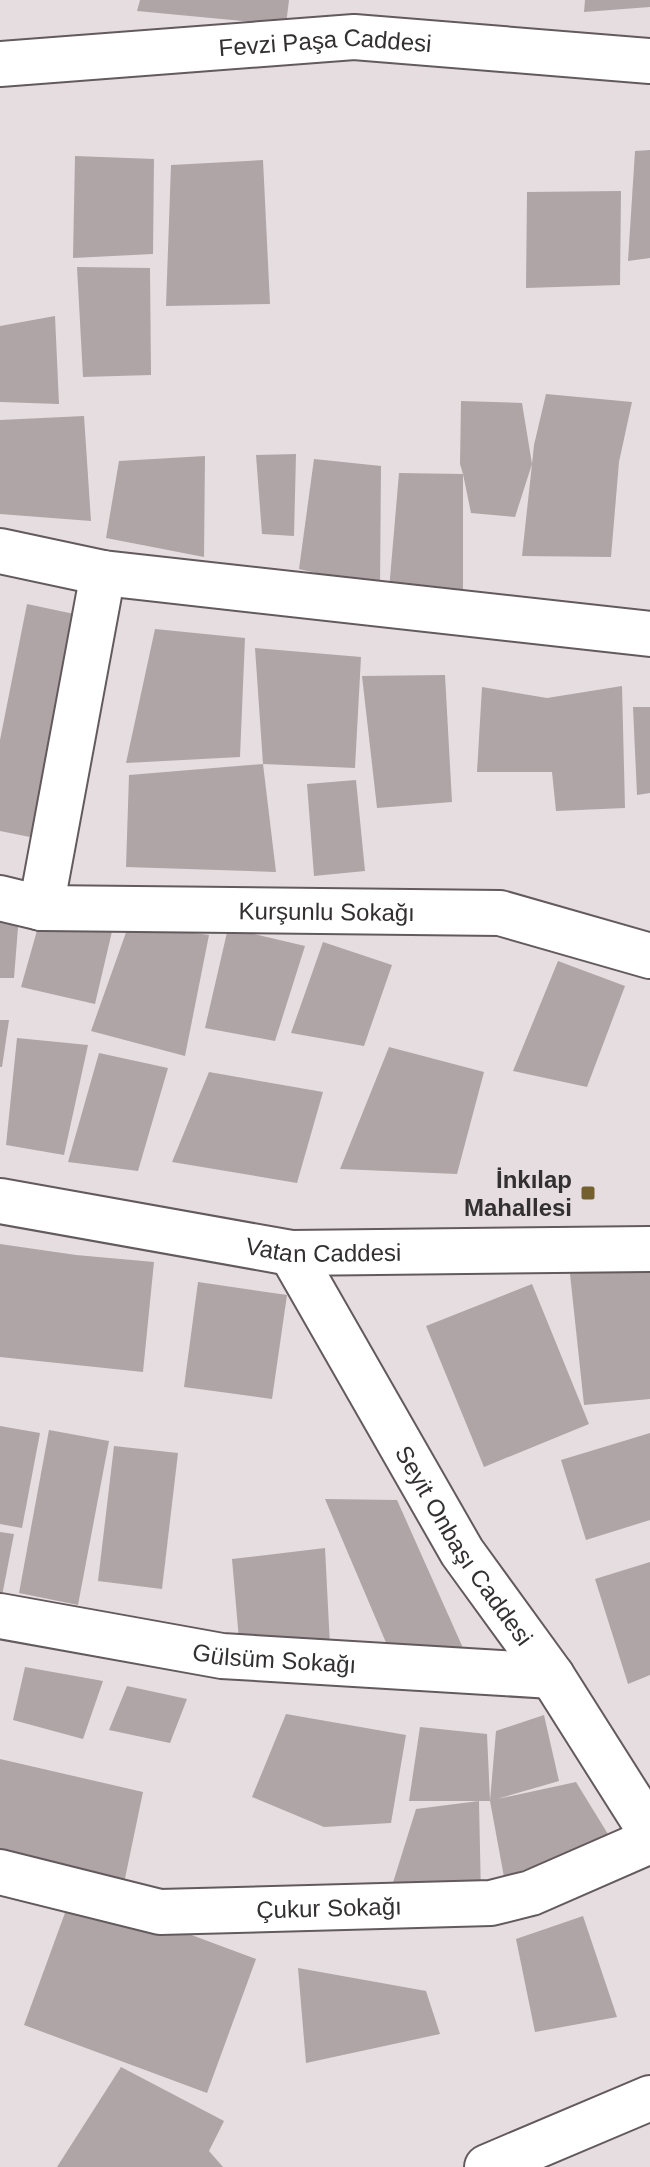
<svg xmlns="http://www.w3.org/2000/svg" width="650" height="2167" font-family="Helvetica,sans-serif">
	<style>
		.building { fill: #afa5a6 }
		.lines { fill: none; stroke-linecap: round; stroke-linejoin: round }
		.minor-casing { stroke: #625a5d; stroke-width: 48 }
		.minor { stroke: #fff; stroke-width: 44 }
		.poi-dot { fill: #74602f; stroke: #e6dde0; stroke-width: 3 }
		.labels { text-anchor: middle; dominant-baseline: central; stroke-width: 8; stroke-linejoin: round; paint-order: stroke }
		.street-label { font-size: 24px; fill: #333031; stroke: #e6dde0 }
		.poi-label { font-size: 24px; font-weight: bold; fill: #333031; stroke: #e6dde0; text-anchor: end }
	</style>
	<rect width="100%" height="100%" fill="#e6dde0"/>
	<g class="building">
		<path d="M140,0H289L286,25L137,11Z"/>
		<path d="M585,0H650V7L584,12Z"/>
		<path d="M650,150V258L628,261L635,151Z"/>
		<path d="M75,156L154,159L153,254L73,258Z"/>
		<path d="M263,160L270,304L166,306L171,165Z"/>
		<path d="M621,191L620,285L526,288L527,192Z"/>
		<path d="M77,267L150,268L151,375L83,377Z"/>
		<path d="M55,316L59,404L0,402V326Z"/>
		<path d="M546,394L632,402L619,462L611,557L522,556L532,464L515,517L471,513L463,474V600L389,590L399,473L463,474L460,464L461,401L522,403L532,464L534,445Z"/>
		<path d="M84,416L91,521L0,514V420Z"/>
		<path d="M296,454L294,536L262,534L256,455Z"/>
		<path d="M205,456L204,557L106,538L119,461Z"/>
		<path d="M314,459L381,466L380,588L299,569Z"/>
		<path d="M27,604L93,618L50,841L0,831V740Z"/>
		<path d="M155,629L245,638L240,757L126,763Z"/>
		<path d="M255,648L361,657L355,768L263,764Z"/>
		<path d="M445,675L452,802L377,808L362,676Z"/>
		<path d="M622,686L625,808L556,811L552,772H477L482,687L547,698Z"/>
		<path d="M633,707H650V793L637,795Z"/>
		<path d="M263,764L276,872L126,867L129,775Z"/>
		<path d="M356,780L365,871L314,876L307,784Z"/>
		<path d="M0,911L19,915L14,978H0Z"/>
		<path d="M114,923L95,1004L21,987L38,927Z"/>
		<path d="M129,924L209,935L185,1056L91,1031Z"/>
		<path d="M228,928L305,946L275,1041L205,1028Z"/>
		<path d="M323,942L392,965L364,1046L291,1033Z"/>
		<path d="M558,961L625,986L587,1087L513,1071Z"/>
		<path d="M0,1020H9L2,1067H0Z"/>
		<path d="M17,1038L88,1045L64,1155L6,1145Z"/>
		<path d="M389,1047L484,1072L457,1174L340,1169Z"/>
		<path d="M99,1053L168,1068L138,1171L68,1162Z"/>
		<path d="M209,1072L323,1092L297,1183L172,1162Z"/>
		<path d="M0,1244L76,1255L154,1262L143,1372L0,1357Z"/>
		<path d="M650,1266V1399L584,1405L570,1274Z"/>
		<path d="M198,1282L287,1295L272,1399L184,1387Z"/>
		<path d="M532,1284L589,1424L484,1467L426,1326Z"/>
		<path d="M0,1426L40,1433L22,1528L0,1524Z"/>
		<path d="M49,1430L109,1441L78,1605L19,1593Z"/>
		<path d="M650,1433V1520L586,1540L561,1460Z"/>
		<path d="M114,1446L178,1453L162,1589L98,1581Z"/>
		<path d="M325,1499L397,1500L463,1648L390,1652Z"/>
		<path d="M0,1532L14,1534L1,1601H0Z"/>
		<path d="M325,1548L330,1646L239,1640L232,1559Z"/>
		<path d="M650,1562V1675L628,1684L595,1579Z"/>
		<path d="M25,1667L103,1681L83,1739L13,1720Z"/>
		<path d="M127,1686L187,1699L170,1743L109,1730Z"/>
		<path d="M286,1714L406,1735L391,1823L324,1827L252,1797Z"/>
		<path d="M544,1715L559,1781L497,1799L576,1782L611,1839L504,1877L490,1801L496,1731Z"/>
		<path d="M420,1727L487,1734L490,1801H479L481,1897L391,1889L416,1809L479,1801H409Z"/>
		<path d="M0,1759L143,1792L123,1888L0,1869Z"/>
		<path d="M73,1891L256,1959L207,2093L24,2025Z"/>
		<path d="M583,1916L617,2017L535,2032L516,1939Z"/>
		<path d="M298,1968L426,1991L440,2034L306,2063Z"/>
		<path d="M121,2067L224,2121L209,2151L223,2167H57Z"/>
	</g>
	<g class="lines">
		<defs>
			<g id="minor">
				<path id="s1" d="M0,64L354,37L650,61"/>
				<path d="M0,551L103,573L650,634"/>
				<path id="s2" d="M0,898L41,908L500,913L650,956"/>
				<path d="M41,908L103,573"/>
				<path id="s3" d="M0,1201L291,1253L650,1249"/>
				<path id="s4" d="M291,1253L462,1552L552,1676L650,1831"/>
				<path id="s5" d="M0,1616L222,1656L552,1676"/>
				<path id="s6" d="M0,1872L160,1912L491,1903L531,1893L650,1841"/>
				<path d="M487,2167L650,2098"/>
			</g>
		</defs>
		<use href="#minor" class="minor-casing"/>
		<use href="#minor" class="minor"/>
	</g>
	<rect class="poi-dot" x="580" y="1185" width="16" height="16" rx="4"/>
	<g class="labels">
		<g class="street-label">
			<text stroke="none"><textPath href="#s1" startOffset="326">Fevzi Paşa Caddesi</textPath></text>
			<text stroke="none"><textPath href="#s2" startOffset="328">Kurşunlu Sokağı</textPath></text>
			<text stroke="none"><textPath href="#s3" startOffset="328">Vatan Caddesi</textPath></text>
			<text stroke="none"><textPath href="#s4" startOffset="340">Seyit Onbaşı Caddesi</textPath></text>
			<text stroke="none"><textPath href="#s5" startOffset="278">Gülsüm Sokağı</textPath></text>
			<text stroke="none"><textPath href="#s6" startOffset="334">Çukur Sokağı</textPath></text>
		</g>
		<g class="poi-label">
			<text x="572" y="1179">İnkılap<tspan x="572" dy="28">Mahallesi</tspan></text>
		</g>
	</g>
</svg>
